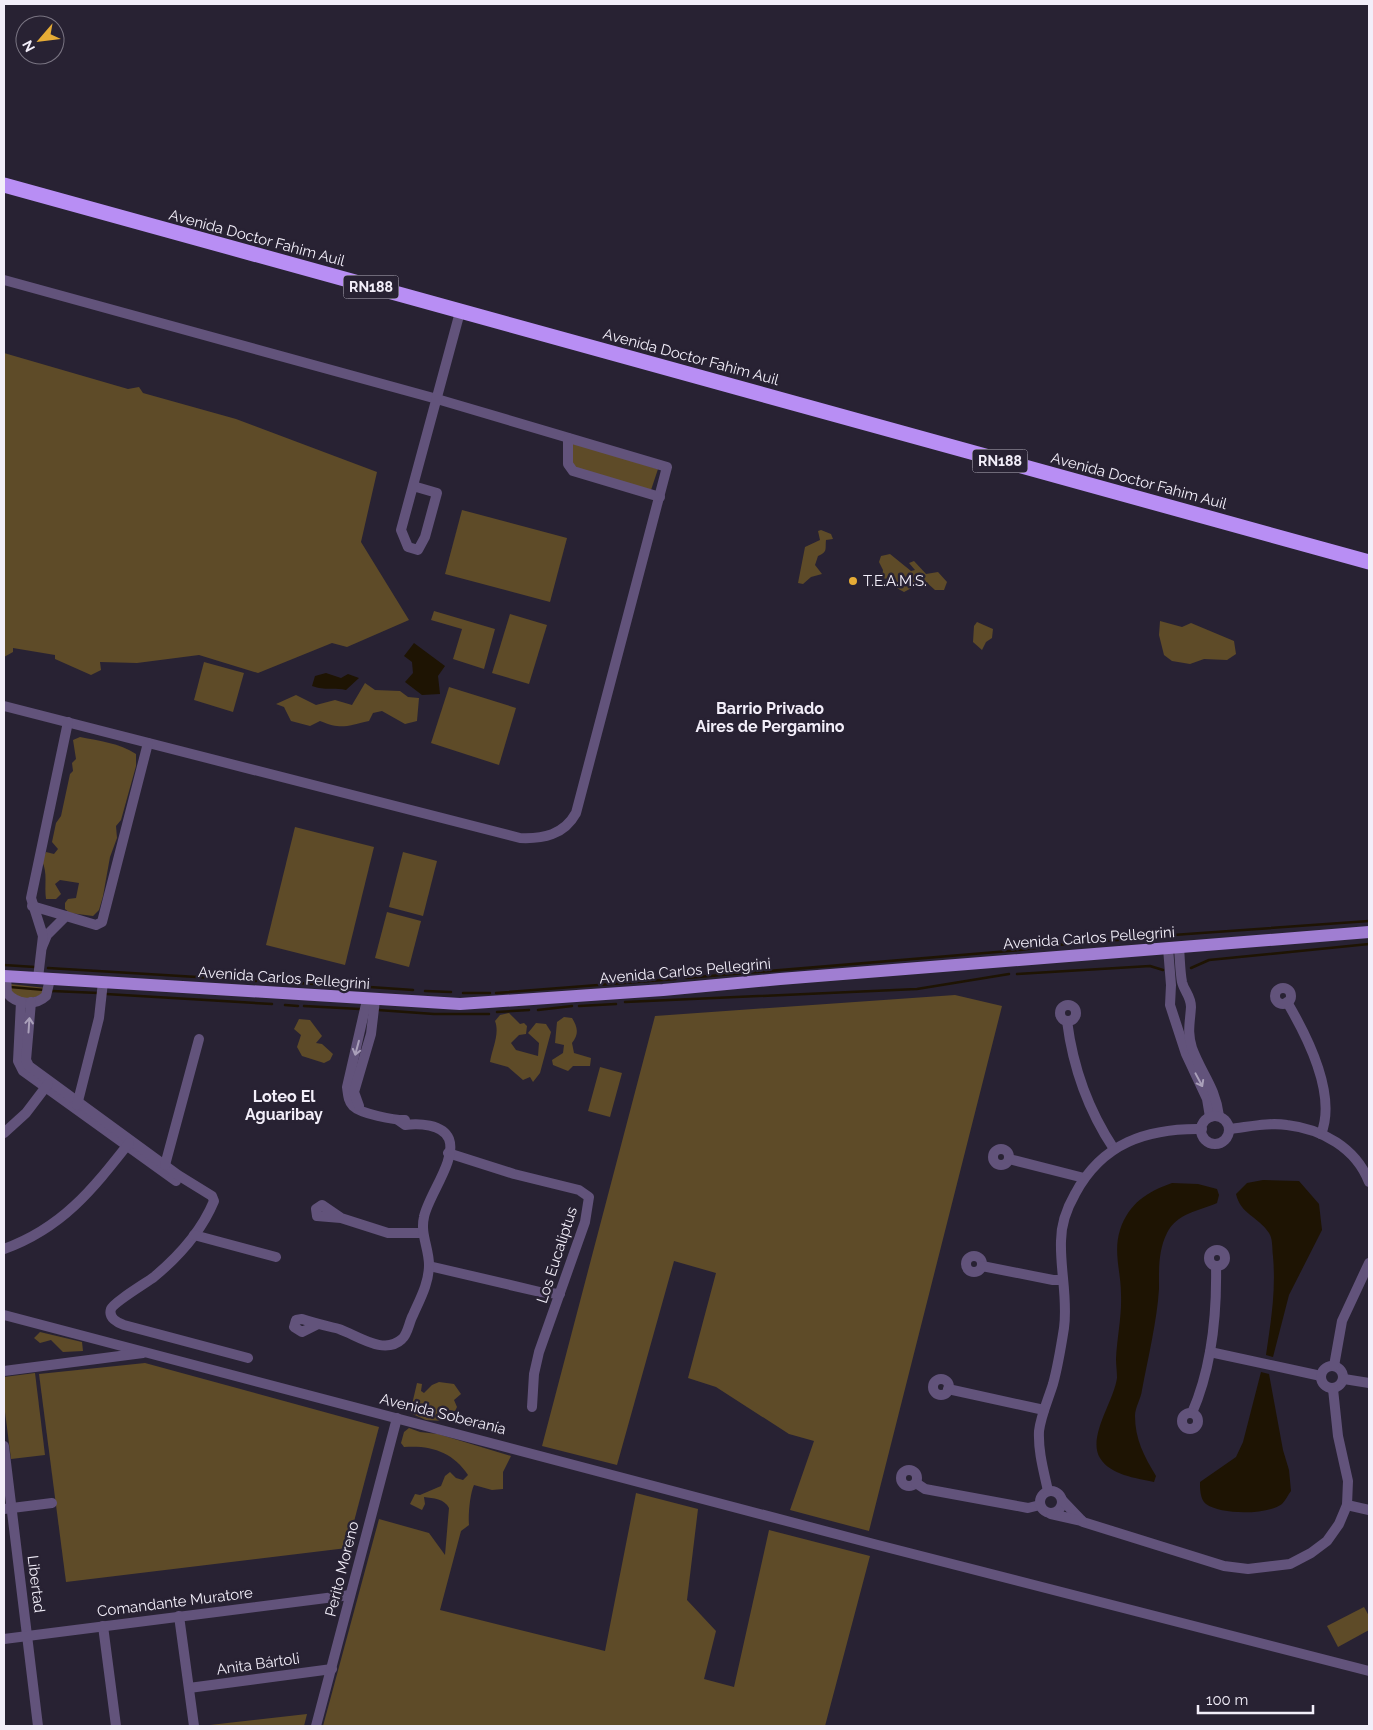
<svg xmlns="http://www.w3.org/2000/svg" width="1373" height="1730" font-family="Raleway,sans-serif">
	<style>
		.green { fill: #5e4b28 }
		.water { fill: #1e1403 }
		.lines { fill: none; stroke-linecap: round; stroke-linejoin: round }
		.stream { stroke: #1e1403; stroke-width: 2.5 }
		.minor { stroke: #62537b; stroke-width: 10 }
		.major { stroke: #a07ed2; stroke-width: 12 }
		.highway { stroke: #b88ef4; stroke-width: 15 }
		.oneway { stroke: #aaa0ba }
		.poi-dot { fill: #e6ac36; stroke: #282233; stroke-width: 2 }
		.labels { text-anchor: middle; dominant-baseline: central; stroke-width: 5; stroke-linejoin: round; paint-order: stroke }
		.shield { fill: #282233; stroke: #b5b1be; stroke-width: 1 }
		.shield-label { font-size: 14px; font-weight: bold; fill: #f2eef9 }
		.street-label { font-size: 15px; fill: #f2eef9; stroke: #282233 }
		.poi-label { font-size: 15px; fill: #f2eef9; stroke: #282233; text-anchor: start }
		.neighbourhood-label { font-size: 16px; font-weight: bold; fill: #f2eef9; stroke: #282233 }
	</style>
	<rect width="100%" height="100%" fill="#282233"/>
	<g class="green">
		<path d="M4,353L128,389L139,387L143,393L236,419L377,472L361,542L409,620L347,647L332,643L258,673L199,655L137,663L100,662L101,670L91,675L55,659V655L13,648V652L4,657Z"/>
		<path d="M573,443L658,469L651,490L576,469L572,464Z"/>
		<path d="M462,510L567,538L550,602L445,574Z"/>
		<path d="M821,530L831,534L833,539L826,540C825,549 828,552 818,556L815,565L822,574L811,577L803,584L798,583L805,547L820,540L818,531Z"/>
		<path d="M890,554L911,571L915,570L909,563L914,561L926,574L938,572L947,582L944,590H935L925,581L904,592L893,586V583L896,580L891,576L888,579L882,578L883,570L879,562L881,556Z"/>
		<path d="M434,611L495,629L484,669L453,659L462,629L431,620Z"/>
		<path d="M510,614L547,625L529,684L492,673Z"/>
		<path d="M1160,621L1182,627L1191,623L1234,641L1236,654L1227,660L1204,659L1190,664L1172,661L1164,655L1159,635Z"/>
		<path d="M977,622L993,629L992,638L986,642L982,650L973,642L974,626Z"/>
		<path d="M204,662L244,673L233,712L194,700Z"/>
		<path d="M365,683L375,690L400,691L408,697L419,698L417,721L405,724L382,711L373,713L369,721C346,726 342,730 320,721L310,726L291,721L284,707L276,704L296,695L316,705L335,700L352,705Z"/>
		<path d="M449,687L516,708L499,765L431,743Z"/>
		<path d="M80,737C100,741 119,743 136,754V766L121,820L116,826L117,838L110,857L103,896L99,910L93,916L70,913L65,909V903L68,899L76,898L79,883L60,880L55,884L61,894L56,899H46C44,886 48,873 42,861L46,852L54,854L58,849L52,842L56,823L61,816L70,774L73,771L72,763L76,759L73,740Z"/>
		<path d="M295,827L374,847L345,965L266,945Z"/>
		<path d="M403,852L437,861L423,916L389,907Z"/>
		<path d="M387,912L421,921L409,967L375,958Z"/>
		<path d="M10,984L46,988L44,994L26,1000L11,994Z"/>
		<path d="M955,995L1002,1006L869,1531L790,1510L814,1441L789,1434L716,1387L688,1378L716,1273L674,1261L617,1465L542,1446L655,1016Z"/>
		<path d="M509,1013L520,1024L524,1023L527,1026L526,1034L519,1035L511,1043L516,1050L538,1056L539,1043L528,1033L536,1023L546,1024L551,1032L540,1073L533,1082L530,1077L523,1080L508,1067L490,1062C492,1049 500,1034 495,1021L500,1015Z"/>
		<path d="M564,1017L572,1018C578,1028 579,1034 572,1043L574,1053L591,1058L590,1066H573L568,1071L553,1065L552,1060L563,1053L564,1045L555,1043L557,1022Z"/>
		<path d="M299,1019L310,1020L322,1036L316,1043L322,1044L333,1054L330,1060L324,1063L302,1056L297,1047L301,1035L294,1029Z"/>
		<path d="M600,1067L622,1073L610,1117L588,1111Z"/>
		<path d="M40,1332L82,1342L83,1351L63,1352L51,1340L40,1343L34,1338Z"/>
		<path d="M145,1363L379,1427L347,1548L66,1582L39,1374Z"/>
		<path d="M35,1373L45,1455L11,1459L4,1404V1377Z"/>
		<path d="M439,1382L454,1384L461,1394L454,1400L457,1407L455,1411L448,1410L443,1421L426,1420L410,1413L417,1383L422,1384L421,1391L424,1393L432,1385Z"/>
		<path d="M409,1428L420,1432L438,1434L511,1456L503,1472V1489L492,1490L474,1485C470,1493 468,1516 469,1525L461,1531L440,1610L605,1651L636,1493L698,1509L687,1600L716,1631L704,1679L734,1687L769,1530L870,1556L825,1726H323L379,1519L429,1533L445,1555L449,1508C445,1499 433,1498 424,1497L425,1504L422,1510L410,1504L415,1494L420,1495L441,1486L445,1476L450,1472L456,1478L463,1480L468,1475C453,1452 431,1445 404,1447L401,1443L404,1432Z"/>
		<path d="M1364,1607L1369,1616V1630L1338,1647L1327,1626Z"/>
		<path d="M307,1714L304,1726H201Z"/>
	</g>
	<g class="water">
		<path d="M414,643L445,666L438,676L440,694L422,695L405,682L413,673L412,662L404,656Z"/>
		<path d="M326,673L341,678L348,674L359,678L346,690C332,687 326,691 312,686L315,676Z"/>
		<path d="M1263,1180L1299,1181L1319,1204L1322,1230L1289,1295L1273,1357L1266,1355C1271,1320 1276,1292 1273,1256C1272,1249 1273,1239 1269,1233C1258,1216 1241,1215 1236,1194L1247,1183Z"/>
		<path d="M1172,1183L1198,1184L1217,1189L1219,1195L1217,1203C1199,1211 1177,1213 1167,1233C1158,1251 1159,1270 1159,1289C1157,1321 1148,1358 1142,1390C1141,1399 1135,1407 1135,1416C1135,1439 1144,1456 1156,1476L1154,1482C1136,1478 1110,1475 1100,1458C1087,1437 1114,1401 1117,1378C1117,1371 1116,1365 1116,1359C1117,1337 1122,1316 1121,1294C1121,1272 1113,1252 1120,1230C1129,1203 1147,1192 1172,1183Z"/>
		<path d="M1261,1372L1269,1374L1283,1450L1289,1470L1291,1491C1288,1495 1285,1501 1282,1504C1267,1515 1221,1515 1206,1504C1200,1499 1200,1489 1200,1482L1236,1457L1243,1442Z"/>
	</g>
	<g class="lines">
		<g class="stream">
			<path d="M1159,936L1369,921"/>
			<path d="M1057,945L1130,939"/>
			<path d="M4,965L35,967"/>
			<path d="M48,968L230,979"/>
			<path d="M1191,968L1209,960L1369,944"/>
			<path d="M1017,974L1150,966L1163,970"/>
			<path d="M686,978L1020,950L1051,946"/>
			<path d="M236,980L256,981"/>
			<path d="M261,981L349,986"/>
			<path d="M355,986L413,990"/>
			<path d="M10,987L45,990"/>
			<path d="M52,991L99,993"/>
			<path d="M425,991L451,992"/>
			<path d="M463,993H490"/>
			<path d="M496,993L676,979"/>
			<path d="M106,994L272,1004"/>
			<path d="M625,1002L917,989L1009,974"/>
			<path d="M285,1005L298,1006"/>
			<path d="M304,1006L360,1009"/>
			<path d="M579,1006L616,1004"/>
			<path d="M378,1010L434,1014H489"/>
			<path d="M538,1010L572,1006"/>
			<path d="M497,1012L529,1010"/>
		</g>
		<g class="minor">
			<path d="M4,280L437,399L667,467L576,813C564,835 543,839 520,838L4,706"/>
			<path d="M568,438V464L573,471L660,497"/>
			<path d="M413,486L437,493L425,537L418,550L408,547L401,530L460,312"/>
			<path d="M32,906L66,916"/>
			<path d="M42,947L47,935L66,916L96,925L102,922L148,743"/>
			<path d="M1168,948L1171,985L1170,1005L1186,1054L1207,1099L1210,1117"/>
			<path d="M1179,948C1180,959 1180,971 1182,982C1184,991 1191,996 1191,1007C1190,1023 1187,1032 1192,1048C1202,1075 1215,1086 1219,1116"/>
			<path d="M6,976L7,993C17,1005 35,1006 46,996L50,979"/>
			<path d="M38,978L43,936L31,898L68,722"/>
			<circle cx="1283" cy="996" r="8"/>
			<path d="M367,1000L347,1087C348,1094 348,1101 353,1106C361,1114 394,1120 405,1120"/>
			<path d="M21,1002L18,1061L23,1071L176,1181"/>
			<path d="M31,1002L26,1060L29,1066L178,1175L212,1196L214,1201C202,1230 178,1257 154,1277C146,1283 114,1302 111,1309C108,1318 118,1323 124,1325L248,1358"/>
			<path d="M1287,1002C1307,1036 1337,1095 1321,1134"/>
			<circle cx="1068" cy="1013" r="8"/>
			<path d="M1067,1021C1073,1068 1088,1110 1114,1149"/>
			<path d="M77,1105L99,1018L103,982"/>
			<path d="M359,1106L354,1092L371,1034L375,1000"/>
			<circle cx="1215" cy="1130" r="14"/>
			<path d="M1229,1129C1248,1127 1268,1122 1287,1125C1322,1129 1356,1148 1369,1182"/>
			<path d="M4,1133L26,1113L48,1084"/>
			<circle cx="1001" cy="1157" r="8"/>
			<path d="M448,1153L514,1174L579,1190L589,1197L585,1222L539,1352L534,1374L532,1407"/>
			<path d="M1009,1159L1084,1178"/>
			<path d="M165,1165L199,1039"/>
			<path d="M341,1218L317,1216L316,1209L322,1205L341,1218L388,1233H423"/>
			<path d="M194,1235L276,1257"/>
			<path d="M4,1249C62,1228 92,1190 129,1143"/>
			<circle cx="1217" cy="1258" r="8"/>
			<circle cx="974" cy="1264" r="8"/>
			<path d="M429,1266L540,1292L560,1294"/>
			<path d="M982,1266L1053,1280H1063"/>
			<path d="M4,1315L874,1544L1369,1671"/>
			<path d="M318,1324L302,1332L294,1327L296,1320L302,1319C314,1323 327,1326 339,1329C357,1335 384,1356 402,1339C408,1334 409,1322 413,1315C420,1299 429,1283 429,1265C429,1248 420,1234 424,1217C428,1196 457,1160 449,1139C443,1124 418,1123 405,1125L398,1120"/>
			<path d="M1210,1352L1321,1376"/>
			<circle cx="1332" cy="1377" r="11"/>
			<path d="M1334,1366L1342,1321L1369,1263"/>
			<path d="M4,1371L143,1353"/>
			<path d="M1344,1379L1369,1383"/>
			<circle cx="941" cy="1387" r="8"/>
			<path d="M948,1389L1044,1410"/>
			<path d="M1192,1413C1212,1367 1217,1317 1216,1266"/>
			<circle cx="1190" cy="1421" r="8"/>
			<path d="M4,1446L38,1726"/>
			<circle cx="909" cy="1478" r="8"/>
			<path d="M916,1483L925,1489L1028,1508L1040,1505"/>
			<circle cx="1051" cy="1502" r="11"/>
			<path d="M1048,1491C1044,1472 1038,1452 1039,1431C1041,1415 1048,1400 1053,1384C1058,1366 1061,1347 1064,1328C1068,1299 1060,1270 1061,1241C1061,1225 1067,1208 1075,1194C1102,1143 1147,1128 1202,1129"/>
			<path d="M1062,1500L1083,1522L1224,1566L1248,1569L1290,1564L1311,1553L1327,1541L1339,1524L1347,1505L1348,1481L1338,1436L1333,1389"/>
			<path d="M1347,1505L1369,1510"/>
			<path d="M4,1509L52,1503"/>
			<path d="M1051,1514L1082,1521"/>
			<path d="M179,1616L194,1726"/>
			<path d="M103,1626L116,1726"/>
			<path d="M4,1639L350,1595"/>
			<path d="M189,1688L332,1669"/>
			<path d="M316,1726L397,1418"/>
		</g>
		<path class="major" d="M4,976L460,1004L663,990L780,979L1369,932"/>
		<path class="highway" d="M4,185L1369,562"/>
	</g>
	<defs><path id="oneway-shaft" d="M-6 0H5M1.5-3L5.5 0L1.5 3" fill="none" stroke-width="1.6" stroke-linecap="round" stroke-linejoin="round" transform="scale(1.25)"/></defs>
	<g class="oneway">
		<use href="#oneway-shaft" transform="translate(29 1025) rotate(-86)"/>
		<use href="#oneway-shaft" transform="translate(357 1048) rotate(105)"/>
		<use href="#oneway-shaft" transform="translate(1199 1080) rotate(62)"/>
	</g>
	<circle class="poi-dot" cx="853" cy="581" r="5"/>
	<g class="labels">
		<g class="shield">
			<rect x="343.5" y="275.5" width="55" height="23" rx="4"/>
			<rect x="972.5" y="449.5" width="55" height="23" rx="4"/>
		</g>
		<g class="shield-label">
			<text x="371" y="287">RN188</text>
			<text x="1000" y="461">RN188</text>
		</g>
		<g class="street-label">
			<text transform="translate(257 238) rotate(15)">Avenida Doctor Fahim Auil</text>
			<text transform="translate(691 357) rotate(15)">Avenida Doctor Fahim Auil</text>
			<text transform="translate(1139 481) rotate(15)">Avenida Doctor Fahim Auil</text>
			<text transform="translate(1089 938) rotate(-4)">Avenida Carlos Pellegrini</text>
			<text transform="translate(685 971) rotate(-5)">Avenida Carlos Pellegrini</text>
			<text transform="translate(284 978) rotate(4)">Avenida Carlos Pellegrini</text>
			<text transform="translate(557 1255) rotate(-72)">Los Eucaliptus</text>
			<text transform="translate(443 1414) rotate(14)">Avenida Soberanía</text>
			<text transform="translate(342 1569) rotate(-76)">Perito Moreno</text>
			<text transform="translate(36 1584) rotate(83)">Libertad</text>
			<text transform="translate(175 1602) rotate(-7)">Comandante Muratore</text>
			<text transform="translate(258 1664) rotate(-8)">Anita Bártoli</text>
		</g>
		<g class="poi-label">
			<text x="863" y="581">T.E.A.M.S.</text>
		</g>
		<g class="neighbourhood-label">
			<text x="770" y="708">Barrio Privado<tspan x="770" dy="18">Aires de Pergamino</tspan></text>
			<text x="284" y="1096">Loteo El<tspan x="284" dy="18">Aguaribay</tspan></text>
		</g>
	</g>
	<rect width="1373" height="1730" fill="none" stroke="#f2eef9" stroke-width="10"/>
	<g transform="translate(40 40) rotate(242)"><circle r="24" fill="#282233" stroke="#797482"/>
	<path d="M0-4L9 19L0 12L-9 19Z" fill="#e6ac36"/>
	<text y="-8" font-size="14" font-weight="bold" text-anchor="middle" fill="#f2eef9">N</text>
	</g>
	<path d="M1198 1705v8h115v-8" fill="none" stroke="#f2eef9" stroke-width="2.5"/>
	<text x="1206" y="1705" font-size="15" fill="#f2eef9" stroke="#282233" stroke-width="4" paint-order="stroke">100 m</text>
</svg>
